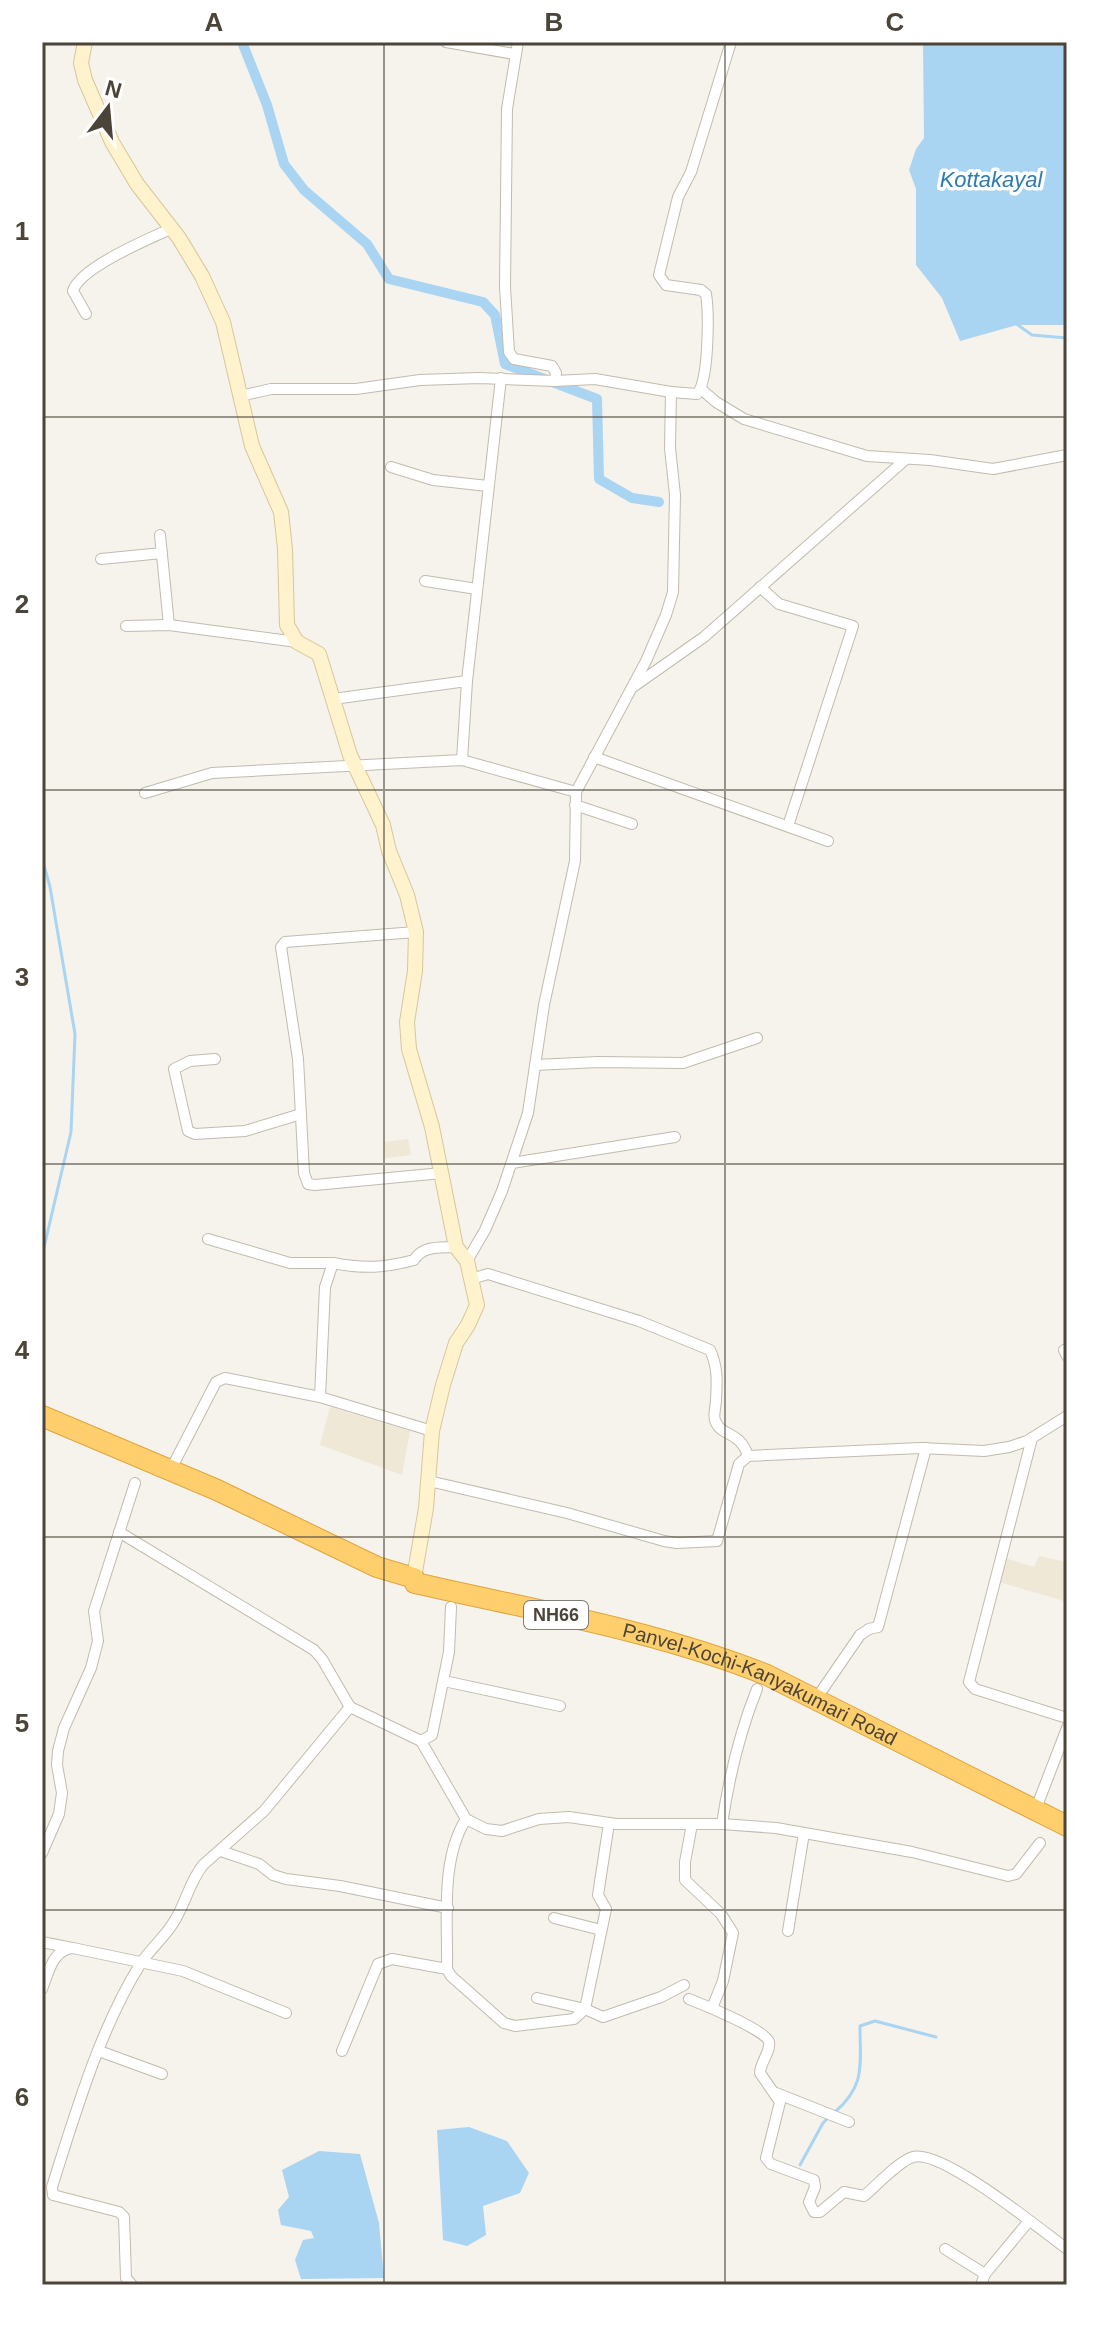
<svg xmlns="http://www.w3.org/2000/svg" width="1109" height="2327" font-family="Helvetica,sans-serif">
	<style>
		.education { fill: #efe8d6 }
		.water { fill: #a9d4f2 }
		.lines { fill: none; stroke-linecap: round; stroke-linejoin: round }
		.stream { stroke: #a9d4f2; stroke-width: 3 }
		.canal { stroke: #a9d4f2; stroke-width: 10 }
		.street-casing { stroke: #c2bbae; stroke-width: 12 }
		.secondary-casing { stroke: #d6c79b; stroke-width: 16 }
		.highway-casing { stroke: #e0a43c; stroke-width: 22 }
		.street { stroke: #fff; stroke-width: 10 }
		.secondary { stroke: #fff3cd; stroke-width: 14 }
		.highway { stroke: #ffcf6e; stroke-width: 20 }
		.grid { fill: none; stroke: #4b4439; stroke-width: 2; stroke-opacity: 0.55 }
		.labels { text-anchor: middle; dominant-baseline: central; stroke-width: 7; stroke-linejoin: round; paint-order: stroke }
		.shield { fill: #fff; stroke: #817c74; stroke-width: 2 }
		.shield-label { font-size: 18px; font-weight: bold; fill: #4b4439 }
		.street-label { font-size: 20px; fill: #4b4439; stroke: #fff }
		.water-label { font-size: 22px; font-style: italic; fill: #2e7ab2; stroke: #fff }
		.neatline { fill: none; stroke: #4b4439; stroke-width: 3 }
		.grid-label { font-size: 26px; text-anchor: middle; font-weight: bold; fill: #4b4439 }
	</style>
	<rect width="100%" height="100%" fill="#f6f3ec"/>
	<g class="education">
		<path d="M408,1139L411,1155L385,1158L383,1142Z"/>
		<path d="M330,1407L410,1431L402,1475L320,1445Z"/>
		<path d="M1039,1556L1067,1562V1602L999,1582L1005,1558L1034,1567Z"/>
	</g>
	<g class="water">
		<path d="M923,42H1067V325H1017L960,341L942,298L916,265V189L909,170L916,149L924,138Z"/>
		<path d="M469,2127L507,2141L529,2173L520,2193L483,2206L486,2235L467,2246L443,2240L437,2130Z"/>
		<path d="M319,2151L360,2154L379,2223L384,2278L301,2279L295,2260L303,2240L314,2238L311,2231L281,2225L278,2210L289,2197L282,2170Z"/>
	</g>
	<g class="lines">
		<g class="stream">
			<path d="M1015,323L1032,335L1067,338"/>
			<path d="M42,858L50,887L75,1034L71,1132L42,1256"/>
			<path d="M835,2112C866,2085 860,2065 860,2026L875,2021L936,2037"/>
			<path d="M800,2165L823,2123L829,2117"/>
		</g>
		<path class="canal" d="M242,42L267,105L284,164L304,190L367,244L389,279L483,302L495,315L505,364L597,399L599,479L632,498L659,502"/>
		<defs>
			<g id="street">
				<path d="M446,42L514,54"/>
				<path d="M518,42L507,109L505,287L509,352L514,359L552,366L556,373L555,381"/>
				<path d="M86,314L73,291C79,268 150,238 173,228"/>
				<path d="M701,389L716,402L744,419L867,456L930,460L993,469L1067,455"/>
				<path d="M240,396L271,389H356L420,380L479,378L555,381L595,379L671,392L697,394C709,381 709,313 706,294L701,290L666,285L659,275L678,197L691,172L731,42"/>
				<path d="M391,467L433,480L488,486"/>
				<path d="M160,535L169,625"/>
				<path d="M101,559L162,553"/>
				<path d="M425,581L477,589"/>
				<path d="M760,587L779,604L853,626L788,826"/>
				<path d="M126,626L169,625L297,642"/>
				<path d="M633,687L704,637L906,459"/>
				<path d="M333,699L467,681"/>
				<path d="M594,757L828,841"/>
				<path d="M462,760L467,681L501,378"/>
				<path d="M145,793L212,773L462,760L576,792"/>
				<path d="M575,805L632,824"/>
				<path d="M416,932L285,942L281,947L298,1059L304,1173L308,1184L315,1185L442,1173"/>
				<path d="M215,1059L190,1061L174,1069L188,1131L195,1134L245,1131L301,1114"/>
				<path d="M535,1065L598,1062L683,1063L757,1038"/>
				<path d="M512,1163L675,1137"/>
				<path d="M208,1239L290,1263H333L325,1287L320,1397"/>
				<path d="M467,1261L485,1230L502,1191L528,1113L544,1005L575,861L576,792L646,661L666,615L673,592L675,495L670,448L671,392"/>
				<path d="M333,1263C364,1269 384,1268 414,1260C423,1245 440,1248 456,1247"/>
				<path d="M471,1279L488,1274L639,1321L710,1350C718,1367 717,1382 716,1400C716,1406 713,1415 715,1420C720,1437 740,1430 748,1456"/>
				<path d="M1064,1350L1067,1356"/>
				<path d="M1032,1438L969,1682L975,1689L1067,1718"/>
				<path d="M170,1471L216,1382L225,1378L320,1397L432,1431"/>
				<path d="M429,1481L567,1513L664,1541L677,1543L717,1541L739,1464L748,1456L920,1448L984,1451L1009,1447L1027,1441L1067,1416"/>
				<path d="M119,1532L314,1650L322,1659L350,1707"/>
				<path d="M444,1681L560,1706"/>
				<path d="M816,1699L860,1635L869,1629L878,1627L926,1448"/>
				<path d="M421,1741L466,1819L486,1829L502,1831L539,1819L569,1817L616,1824H722L776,1828L912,1852L1008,1876L1016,1874L1040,1843"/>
				<path d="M1035,1811L1067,1728"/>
				<path d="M466,1819C440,1860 448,1921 447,1969L451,1976L504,2023L515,2026L574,2019L585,2009L606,1909L598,1895L609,1823"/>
				<path d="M692,1824L685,1862V1880L721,1914L733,1933L723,1981L712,2008"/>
				<path d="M722,1824C729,1777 739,1734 757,1689"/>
				<path d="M221,1851L259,1864L273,1875L286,1879L340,1886L448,1908"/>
				<path d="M42,1853L59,1814L62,1793L57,1765L58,1751L64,1728L91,1668L98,1641L94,1611L135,1483"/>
				<path d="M554,1918L601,1930"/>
				<path d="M788,1931L804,1833"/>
				<path d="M42,1942L72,1948"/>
				<path d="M42,1989C49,1972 52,1950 73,1948L183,1971L286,2013"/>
				<path d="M537,1998L585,2009L603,2017L661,1997L684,1985"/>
				<path d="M689,1999C702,2004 766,2030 769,2042C771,2051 760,2063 760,2073L780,2102L766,2158L771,2164L814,2180L815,2187L809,2202L814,2212H820L844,2192L864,2196C876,2186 899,2161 913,2157C941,2148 1041,2230 1067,2249"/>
				<path d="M99,2051L162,2074"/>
				<path d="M342,2051L378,1964L392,1959L447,1969"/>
				<path d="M776,2093L849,2122"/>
				<path d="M945,2249L985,2274"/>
				<path d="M132,2285L126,2278L124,2217L119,2212L53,2195L52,2187C75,2114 100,2028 141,1963C151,1948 166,1936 175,1920C186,1902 190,1881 203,1865L264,1811L350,1707L421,1741L432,1735L449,1652L451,1607"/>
				<path d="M981,2285L985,2274L1029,2221"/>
			</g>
			<path id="secondary" d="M85,42L81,63L85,80L112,142L137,184L179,238L202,276L223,322L252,446L281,512L285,549L287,625L297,642L319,654L350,755L383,825L389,851L407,895L416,932L415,971L407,1022L409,1049L432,1127L456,1247L467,1261L477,1305L468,1325L456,1343L443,1385L432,1431L426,1508L414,1578"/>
			<g id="highway">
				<path id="s1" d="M42,1416L217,1490L377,1567L414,1578L415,1583C533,1610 655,1630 767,1675L1067,1826"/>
			</g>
		</defs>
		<use href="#street" class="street-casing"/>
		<use href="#secondary" class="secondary-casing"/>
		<use href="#highway" class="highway-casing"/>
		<use href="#street" class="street"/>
		<use href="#secondary" class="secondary"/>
		<use href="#highway" class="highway"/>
	</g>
	<path class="grid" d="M384,42V2285M725,42V2285M42,417H1067M42,790H1067M42,1164H1067M42,1537H1067M42,1910H1067"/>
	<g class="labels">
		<rect class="shield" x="524" y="1601" width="64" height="28" rx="6"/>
		<g class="shield-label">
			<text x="556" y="1615">NH66</text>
		</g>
		<g class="street-label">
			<text stroke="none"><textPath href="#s1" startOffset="772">Panvel-Kochi-Kanyakumari Road</textPath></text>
		</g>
		<g class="water-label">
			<text x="991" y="179">Kottakayal</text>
		</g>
	</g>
	<rect width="1109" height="2327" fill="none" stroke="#ffffff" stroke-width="88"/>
	<g transform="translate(108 108) rotate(16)" stroke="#ffffff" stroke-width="6" paint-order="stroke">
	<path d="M0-6L14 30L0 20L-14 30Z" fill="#4b4439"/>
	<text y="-12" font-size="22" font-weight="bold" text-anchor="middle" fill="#4b4439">N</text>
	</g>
	<rect x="44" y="44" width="1021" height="2239" class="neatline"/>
	<g class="grid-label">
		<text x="214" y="31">A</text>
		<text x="554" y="31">B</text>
		<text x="895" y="31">C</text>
		<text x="22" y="240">1</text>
		<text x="22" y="613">2</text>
		<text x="22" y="986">3</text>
		<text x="22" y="1359">4</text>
		<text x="22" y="1732">5</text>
		<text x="22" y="2106">6</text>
	</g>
</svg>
